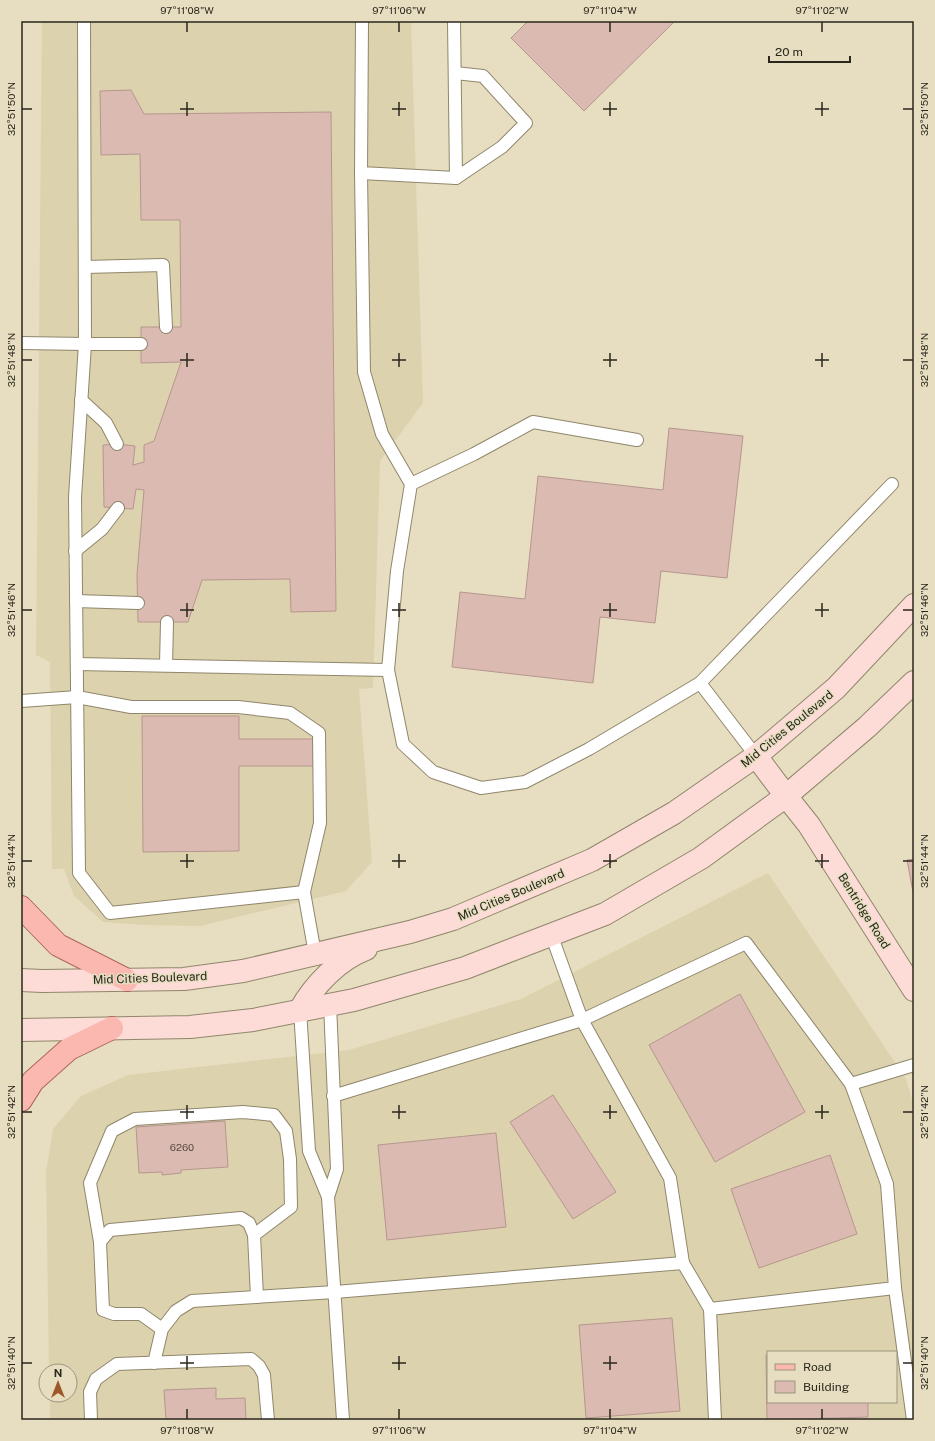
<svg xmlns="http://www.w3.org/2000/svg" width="935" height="1441" font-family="'Public Sans',sans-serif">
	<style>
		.built { fill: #ddd2ae; fill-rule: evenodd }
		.building { fill: #dbbab2; stroke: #b6968e }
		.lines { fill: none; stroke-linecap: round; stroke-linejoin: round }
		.lane-casing { stroke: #8f866b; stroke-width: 14 }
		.secondary-casing { stroke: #8f866b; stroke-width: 24 }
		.primary-casing { stroke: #af675a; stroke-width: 24 }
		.lane { stroke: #fff; stroke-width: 12 }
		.secondary { stroke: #fddcd8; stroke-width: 22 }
		.primary { stroke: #fab8b0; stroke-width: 22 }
		.ticks { fill: none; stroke: #2a271c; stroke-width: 1.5 }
		.labels { text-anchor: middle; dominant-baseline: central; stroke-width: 3; stroke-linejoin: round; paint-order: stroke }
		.number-label { font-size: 10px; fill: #564c42 }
		.street-label { font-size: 12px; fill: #2a271c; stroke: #e7dec1 }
		.neatline { fill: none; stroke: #2a271c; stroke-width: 1.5 }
		.ticks-label { font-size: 10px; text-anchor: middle; fill: #2a271c }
	</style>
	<rect width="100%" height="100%" fill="#e7dec1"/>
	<g class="built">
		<path d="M42,21H411L423,403L380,461L373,688L359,689L372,862L346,891L200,926L143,925L103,922L74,896L64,869H52L50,662L36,655Z"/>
		<path d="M768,873L906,1079L914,1107V1420H50V1395H70V1371H49L46,1172L53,1129L81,1096L128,1075L349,1050L521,999ZM768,1352H896V1402H768Z"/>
	</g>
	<g class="building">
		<path d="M528,21H675L584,111L511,38Z"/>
		<path d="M131,90L144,114L331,112L336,611L291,612L290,579L202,580L188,622H138L137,575L144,490L136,489L133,509L104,507L103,445L117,444L135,446L133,465L144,462V445L154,441L181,362L141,363V327H181L180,220H141L140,154L101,155L100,91Z"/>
		<path d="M669,428L743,436L727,578L661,571L655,623L600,617L593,683L452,667L460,592L525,599L538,476L663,490Z"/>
		<path d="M142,716H239V739H314V766H239V851L143,852Z"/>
		<path d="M914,859V892H913L907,860Z"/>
		<path d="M740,994L805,1112L715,1162L649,1045Z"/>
		<path d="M553,1095L616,1192L573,1219L510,1122Z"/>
		<path d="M225,1121L228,1167L181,1170V1173L162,1175V1172L139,1173L136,1127Z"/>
		<path d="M496,1133L506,1227L387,1240L378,1145Z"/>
		<path d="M830,1155L857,1234L759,1268L731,1189Z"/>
		<path d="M672,1318L680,1411L586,1418L579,1325Z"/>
		<path d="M766,1355H768V1402H868V1417L767,1420Z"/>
		<path d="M216,1388V1399L245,1398L246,1420H166L164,1390Z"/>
	</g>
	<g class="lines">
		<defs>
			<g id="lane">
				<path d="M362,21L361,173L456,178L454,21"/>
				<path d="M455,73L483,76L526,123L502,147L456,178"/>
				<path d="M361,173L364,372L382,434L411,484"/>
				<path d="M85,267L163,265L166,327"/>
				<path d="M21,343L85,344L84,21"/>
				<path d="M141,344H85L75,497L79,873L110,913L304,892L315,954"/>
				<path d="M81,400L106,423L117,444"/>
				<path d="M75,551L102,529L118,508"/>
				<path d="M76,601L138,603"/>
				<path d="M77,664L388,670L397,571L411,484L474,454L533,422L637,440"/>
				<path d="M166,665L167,622"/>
				<path d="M388,670L403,744L433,772L481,788L525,782L589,749L700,683L756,756"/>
				<path d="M700,683L892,484"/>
				<path d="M21,701L77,697L131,707H238L290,713L319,733L320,823L304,892"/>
				<path d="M551,934L582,1020L746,943L851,1084L914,1065"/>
				<path d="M300,1010L309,1151L328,1197L343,1420"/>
				<path d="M333,1096L582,1020L670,1178L683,1263"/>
				<path d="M328,1197L337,1169L330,1004"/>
				<path d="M100,1242L90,1183L112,1131L135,1119L243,1112L274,1115L286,1131L290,1159L291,1207L254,1235"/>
				<path d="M895,1288L913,1420"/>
				<path d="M710,1309L895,1288L887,1184L851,1084"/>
				<path d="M162,1329L141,1314H114L103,1310L100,1242L110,1230L241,1218L249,1223L254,1235L257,1297"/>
				<path d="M154,1363L162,1329L176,1311L192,1301L335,1292L683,1263L710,1309L715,1420"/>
				<path d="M91,1420L90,1392L96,1379L117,1364L251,1359L259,1366L264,1375L268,1420"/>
			</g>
			<g id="secondary">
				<path d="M756,756L786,796L809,825L914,990"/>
				<path d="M21,980L42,981L184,979L243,971L410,932L453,919L592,860L674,813L756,756L836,688L914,605"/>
				<path d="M300,1010C314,985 339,959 366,949"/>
				<path d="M21,1030L190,1027L253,1020L354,1000L465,968L514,949L605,914L701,858L786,796L867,727L914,682"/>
			</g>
			<g id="primary">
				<path d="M21,907L58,945L127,980"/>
				<path d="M21,1100L33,1081L69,1049L112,1028"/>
			</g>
		</defs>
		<use href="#lane" class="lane-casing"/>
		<use href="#secondary" class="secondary-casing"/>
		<use href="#primary" class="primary-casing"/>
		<use href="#lane" class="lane"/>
		<use href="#secondary" class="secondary"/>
		<use href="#primary" class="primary"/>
	</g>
	<path class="ticks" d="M187,22V32M399,22V32M610,22V32M822,22V32M187,102V116M399,102V116M610,102V116M822,102V116M22,109H32M180,109H194M392,109H406M603,109H617M815,109H829M903,109H913M187,353V367M399,353V367M610,353V367M822,353V367M22,360H32M180,360H194M392,360H406M603,360H617M815,360H829M903,360H913M187,603V617M399,603V617M610,603V617M822,603V617M22,610H32M180,610H194M392,610H406M603,610H617M815,610H829M903,610H913M187,854V868M399,854V868M610,854V868M822,854V868M22,861H32M180,861H194M392,861H406M603,861H617M815,861H829M903,861H913M187,1105V1119M399,1105V1119M610,1105V1119M822,1105V1119M22,1112H32M180,1112H194M392,1112H406M603,1112H617M815,1112H829M903,1112H913M187,1356V1370M399,1356V1370M610,1356V1370M22,1363H32M180,1363H194M392,1363H406M603,1363H617M903,1363H913M187,1409V1419M399,1409V1419M610,1409V1419M822,1409V1419"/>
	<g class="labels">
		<g class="number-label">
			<text x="182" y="1147">6260</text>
		</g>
		<g class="street-label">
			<text transform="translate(787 729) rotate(-39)">Mid Cities Boulevard</text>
			<text transform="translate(511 895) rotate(-23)">Mid Cities Boulevard</text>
			<text transform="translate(864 911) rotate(58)">Bentridge Road</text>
			<text transform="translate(150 978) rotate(-2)">Mid Cities Boulevard</text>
		</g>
	</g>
	<rect width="935" height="1441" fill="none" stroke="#e7dec1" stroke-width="44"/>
	<rect x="767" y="1351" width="130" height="52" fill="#e7dec1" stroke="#9b957f"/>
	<rect x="775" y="1364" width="20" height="6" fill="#fab8b0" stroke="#9b957f"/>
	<text x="803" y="1371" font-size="12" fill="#2a271c">Road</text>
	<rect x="775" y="1381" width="20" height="12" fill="#dbbab2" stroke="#9b957f"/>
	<text x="803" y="1391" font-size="12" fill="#2a271c">Building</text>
	<g transform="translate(58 1383)"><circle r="19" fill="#e7dec1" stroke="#9b957f"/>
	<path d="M0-3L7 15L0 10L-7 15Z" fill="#9c582a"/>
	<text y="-6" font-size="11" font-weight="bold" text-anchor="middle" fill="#2a271c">N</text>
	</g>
	<path d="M769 56v6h81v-6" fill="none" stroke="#2a271c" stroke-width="2"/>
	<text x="775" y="56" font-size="12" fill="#2a271c" stroke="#e7dec1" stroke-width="3" paint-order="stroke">20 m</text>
	<rect x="22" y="22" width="891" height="1397" class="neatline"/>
	<g class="ticks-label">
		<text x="187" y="14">97°11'08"W</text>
		<text x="399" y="14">97°11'06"W</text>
		<text x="610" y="14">97°11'04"W</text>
		<text x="822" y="14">97°11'02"W</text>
		<text transform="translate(11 109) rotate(-90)" y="4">32°51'50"N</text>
		<text transform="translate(924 109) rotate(-90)" y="4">32°51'50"N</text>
		<text transform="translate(11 360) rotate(-90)" y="4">32°51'48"N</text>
		<text transform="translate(924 360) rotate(-90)" y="4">32°51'48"N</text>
		<text transform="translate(11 610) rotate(-90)" y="4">32°51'46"N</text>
		<text transform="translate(924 610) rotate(-90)" y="4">32°51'46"N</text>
		<text transform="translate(11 861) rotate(-90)" y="4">32°51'44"N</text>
		<text transform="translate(924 861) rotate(-90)" y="4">32°51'44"N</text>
		<text transform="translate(11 1112) rotate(-90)" y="4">32°51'42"N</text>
		<text transform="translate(924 1112) rotate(-90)" y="4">32°51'42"N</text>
		<text transform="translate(11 1363) rotate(-90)" y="4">32°51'40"N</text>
		<text transform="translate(924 1363) rotate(-90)" y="4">32°51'40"N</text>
		<text x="187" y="1434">97°11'08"W</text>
		<text x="399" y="1434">97°11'06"W</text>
		<text x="610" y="1434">97°11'04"W</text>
		<text x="822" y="1434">97°11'02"W</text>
	</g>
</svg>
